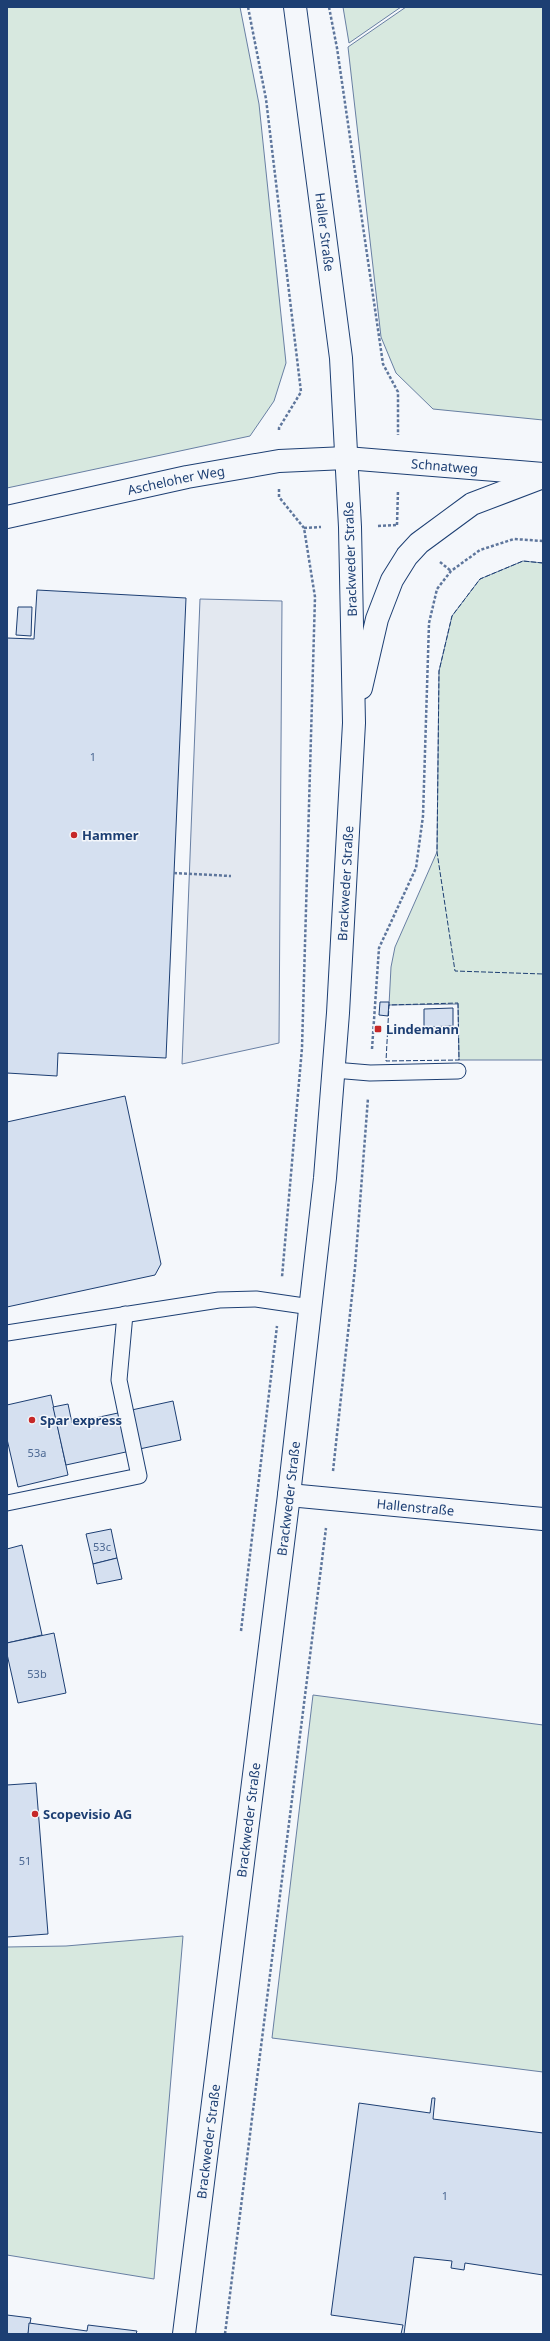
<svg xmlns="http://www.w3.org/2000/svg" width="550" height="2341" font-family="'Noto Sans',sans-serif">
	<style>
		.green { fill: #d7e8df; stroke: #687fa3 }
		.parking { fill: #e3e8f0; stroke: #687fa3 }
		.building { fill: #d5e0f0; stroke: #1d3f73 }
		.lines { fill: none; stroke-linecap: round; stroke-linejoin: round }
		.lane-casing { stroke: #1d3f73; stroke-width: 17 }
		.street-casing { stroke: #1d3f73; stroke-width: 24 }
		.secondary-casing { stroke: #1d3f73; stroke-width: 24 }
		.path { stroke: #5e769c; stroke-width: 2.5; stroke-dasharray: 3 2; stroke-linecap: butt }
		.lane { stroke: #f4f7fb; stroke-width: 15 }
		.street { stroke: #f4f7fb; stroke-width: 22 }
		.secondary { stroke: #f4f7fb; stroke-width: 22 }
		.fence { stroke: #1d3f73; stroke-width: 1; stroke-dasharray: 5 2; stroke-linecap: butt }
		.poi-dot { fill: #c62828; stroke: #f4f7fb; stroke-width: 1.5 }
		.labels { text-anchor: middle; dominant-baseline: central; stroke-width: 3; stroke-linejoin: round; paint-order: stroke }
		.number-label { font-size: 11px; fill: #4b6792 }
		.street-label { font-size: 13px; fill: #1d3f73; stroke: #f4f7fb }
		.poi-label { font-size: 13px; font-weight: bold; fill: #1d3f73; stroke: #f4f7fb; text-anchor: start }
	</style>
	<rect width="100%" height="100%" fill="#f4f7fb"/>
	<g class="green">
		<path d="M7,7H240L259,104L286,363L274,401L250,436L7,488Z"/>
		<path d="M343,7H401L349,43Z"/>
		<path d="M406,7H543V420L433,409L396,373L381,337L348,47Z"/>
		<path d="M523,561L543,563V1060H459L458,1004L389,1005L391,967L395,947L437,852L439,671L452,616L480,579Z"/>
		<path d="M313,1695L543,1725V2072L272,2038Z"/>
		<path d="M183,1936L154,2279L7,2255V1947L66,1946Z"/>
	</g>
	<path class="parking" d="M200,599L282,601L279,1043L182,1064Z"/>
	<g class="building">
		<path d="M37,590L186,598L166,1058L58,1053L57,1076L7,1073V638L34,639Z"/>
		<path d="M18,607H32L31,636L16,635Z"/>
		<path d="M380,1002H389L388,1016L379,1015Z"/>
		<path d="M453,1008V1026L424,1027V1009Z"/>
		<path d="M125,1096L161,1264L155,1275L7,1307V1122Z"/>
		<path d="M51,1395L68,1475L18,1487L7,1439V1405Z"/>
		<path d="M173,1401L181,1440L66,1465L53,1407L68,1404L72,1423Z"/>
		<path d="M111,1529L117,1558L93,1564L86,1534Z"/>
		<path d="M22,1545L42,1635L7,1643V1549Z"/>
		<path d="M117,1558L122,1579L97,1584L93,1564Z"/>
		<path d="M54,1633L66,1693L18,1703L7,1654V1643Z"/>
		<path d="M36,1783L48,1934L7,1937V1785Z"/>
		<path d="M432,2098H435L433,2119L543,2133V2275L465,2263L464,2270L451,2268L452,2261L414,2257L404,2334H401L403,2325L331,2315L359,2103L430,2113Z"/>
		<path d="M7,2315L31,2318L28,2334H7Z"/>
		<path d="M29,2323L87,2331L88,2325L137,2331L136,2334H28Z"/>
	</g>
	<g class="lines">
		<defs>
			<g id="lane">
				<path d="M334,1070L370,1073L458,1071"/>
				<path d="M7,1333L219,1300L256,1299L311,1307"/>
				<path d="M7,1503L139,1476L119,1380L125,1314"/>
			</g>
			<g id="street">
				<path id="s1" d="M7,517L187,477L279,461L346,458"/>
				<path id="s2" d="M289,1495L543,1519"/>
			</g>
			<g id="secondary">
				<path id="s3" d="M346,458L543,474"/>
				<path d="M361,688L377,619L392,580L407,556L419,543L472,504L543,477"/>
				<path id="s4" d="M184,2334L289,1495L325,1178L338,1013L354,723L350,527L341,358L295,7"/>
			</g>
		</defs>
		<use href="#lane" class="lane-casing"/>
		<use href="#street" class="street-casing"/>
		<use href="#secondary" class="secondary-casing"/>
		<g class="path">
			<path d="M248,7L266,99L301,392L279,428V432"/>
			<path d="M329,7L337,48L383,364L398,392V435"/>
			<path d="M279,489V497L304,528L315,597L302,1048L282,1277"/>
			<path d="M397,525L398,490"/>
			<path d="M378,526L397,525"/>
			<path d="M304,528L321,527"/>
			<path d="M440,562L451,571"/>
			<path d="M174,873L231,876"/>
			<path d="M372,1049L379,948L416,868L423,816L429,623L437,589L451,571L480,550L514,539L543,541"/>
			<path d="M333,1471L355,1268L368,1098"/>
			<path d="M241,1631L277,1326"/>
			<path d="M225,2334L326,1528"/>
		</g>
		<use href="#lane" class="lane"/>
		<use href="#street" class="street"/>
		<use href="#secondary" class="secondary"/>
		<g class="fence">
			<path d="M543,563L523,561L480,579L452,616L439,671L437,852L455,971L543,974"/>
			<path d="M458,1003L459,1060L386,1061L389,1005Z"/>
		</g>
	</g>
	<g class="poi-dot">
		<circle cx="74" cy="835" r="4"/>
		<rect x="374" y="1025" width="8" height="8" rx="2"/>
		<circle cx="32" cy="1420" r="4"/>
		<circle cx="35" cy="1814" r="4"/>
	</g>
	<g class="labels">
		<g class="number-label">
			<text x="93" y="756">1</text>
			<text x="37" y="1452">53a</text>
			<text x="102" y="1546">53c</text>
			<text x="37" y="1673">53b</text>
			<text x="25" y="1860">51</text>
			<text x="445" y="2195">1</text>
		</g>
		<g class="street-label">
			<text transform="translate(325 232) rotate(83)">Haller Straße</text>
			<text stroke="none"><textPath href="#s3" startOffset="99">Schnatweg</textPath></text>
			<text stroke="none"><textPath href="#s1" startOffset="173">Ascheloher Weg</textPath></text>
			<text transform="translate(350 559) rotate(-92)">Brackweder Straße</text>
			<text stroke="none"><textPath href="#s4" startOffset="1460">Brackweder Straße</textPath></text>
			<text stroke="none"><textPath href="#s4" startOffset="842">Brackweder Straße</textPath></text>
			<text stroke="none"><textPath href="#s2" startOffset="127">Hallenstraße</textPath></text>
			<text stroke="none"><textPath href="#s4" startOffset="518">Brackweder Straße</textPath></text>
			<text stroke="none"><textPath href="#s4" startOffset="194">Brackweder Straße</textPath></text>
		</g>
		<g class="poi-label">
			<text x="82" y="835">Hammer</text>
			<text x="386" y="1029">Lindemann</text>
			<text x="40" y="1420">Spar express</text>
			<text x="43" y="1814">Scopevisio AG</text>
		</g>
	</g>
	<rect width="550" height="2341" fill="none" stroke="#1d3f73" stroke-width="16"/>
</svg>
